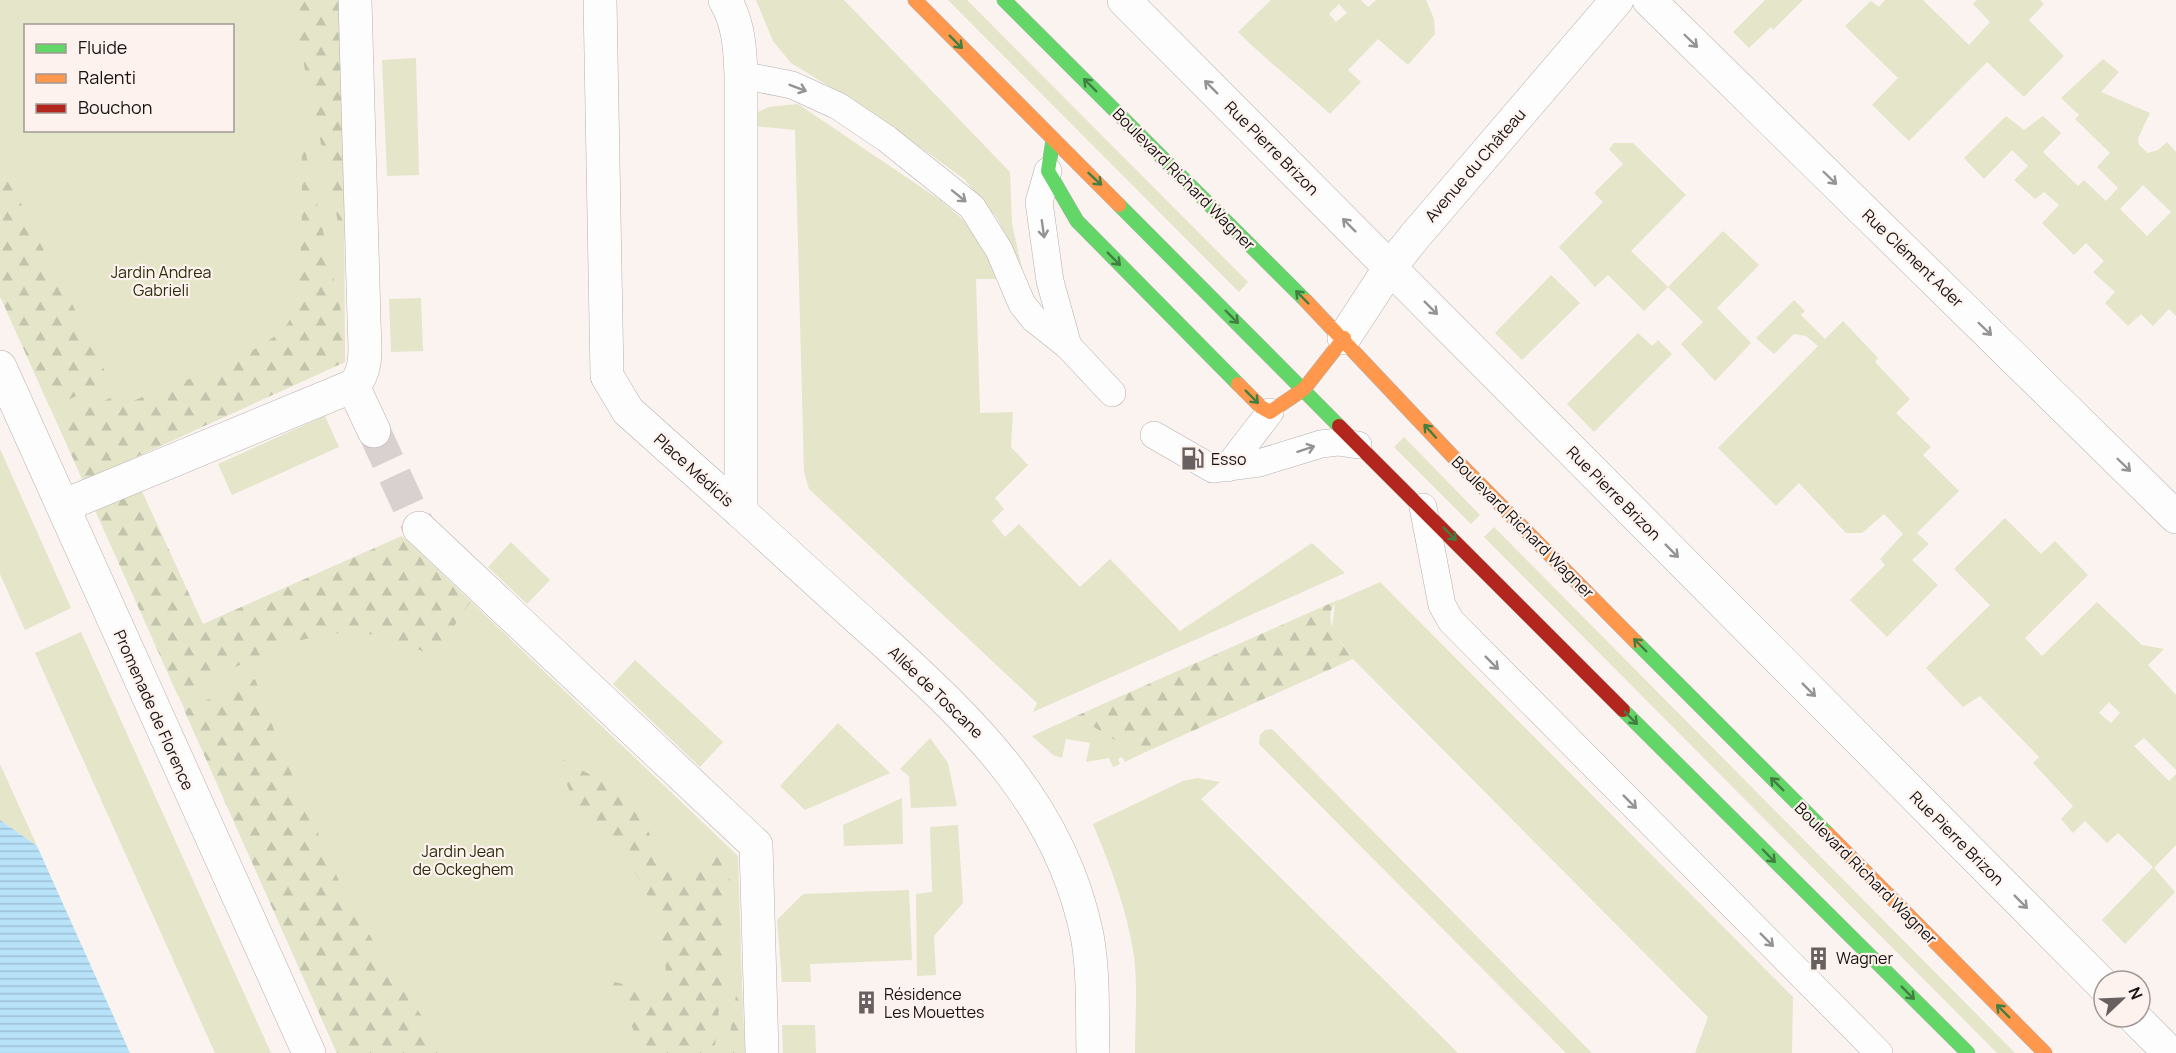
<svg xmlns="http://www.w3.org/2000/svg" width="2176" height="1053" font-family="Manrope,sans-serif">
	<style>
		.green { fill: #e4e5c9; fill-rule: evenodd }
		.forest { fill: url(#forest-firs) }
		.water { fill: url(#water-rules) }
		.lines { fill: none; stroke-linecap: round; stroke-linejoin: round }
		.street-tunnel { stroke: #d8d1cf; stroke-width: 33; stroke-dasharray: 33 16; stroke-linecap: butt }
		.lane-casing { stroke: #b5b0af; stroke-width: 28 }
		.street-casing { stroke: #b5b0af; stroke-width: 34 }
		.fast-casing { stroke: #b5b0af; stroke-width: 15 }
		.slow-casing { stroke: #b5b0af; stroke-width: 15 }
		.jam-casing { stroke: #b5b0af; stroke-width: 15 }
		.lane { stroke: #fefdfd; stroke-width: 27 }
		.street { stroke: #fefdfd; stroke-width: 33 }
		.fast { stroke: #63d668; stroke-width: 14 }
		.slow { stroke: #ff974d; stroke-width: 14 }
		.jam { stroke: #b3261e; stroke-width: 14 }
		.oneway { stroke: #969493 }
		.oneway2 { stroke: #417e41 }
		.labels { text-anchor: middle; dominant-baseline: central; stroke-width: 4.5; stroke-linejoin: round; paint-order: stroke }
		.street-label { font-size: 16px; fill: #171312; stroke: #fdf2ed }
		.park-label { font-size: 16px; fill: #2b2e0d; stroke: #fdf2ed }
		.poi-label { font-size: 16px; fill: #171312; stroke: #fdf2ed; text-anchor: start }
	</style>
	<defs>
		<pattern id="forest-firs" width="22" height="20" patternUnits="userSpaceOnUse" patternTransform="scale(1.5)"><rect width="22" height="20" fill="#e4e5c9"/><path d="M5 1l3.5 6h-7zM16 11l3.5 6h-7z" fill="#c3c4ac"/></pattern>
		<pattern id="water-rules" width="6" height="5" patternUnits="userSpaceOnUse" patternTransform="scale(1.5)"><rect width="6" height="5" fill="#b8e2f8"/><path d="M0 2.5h6" fill="none" stroke="#9dc1d4"/></pattern>
	</defs>
	<rect width="100%" height="100%" fill="#faf3f0"/>
	<g class="green">
		<path d="M0,0H343L345,362L83,481L0,296ZM26,26H232V130H26Z"/>
		<path d="M756,0H844L1010,172L1012,224L1023,273L997,218L964,179L876,115L791,63L773,41Z"/>
		<path d="M948,0H967L1248,282L1239,292Z"/>
		<path d="M1271,0H1361L1368,7L1376,0H1426L1434,19L1435,34L1408,65L1378,39L1348,70L1361,82L1330,114C1299,85 1268,62 1238,32ZM1339,4L1347,13L1336,22L1329,14Z"/>
		<path d="M1765,0H1803L1773,30L1771,27L1749,48L1733,32Z"/>
		<path d="M1885,0H1923L1969,45L1990,22L1973,4L1977,0H2040L2044,4L2029,20L2064,56L2024,97L1987,62L1909,141L1872,105L1898,78L1845,26L1871,1L1879,7Z"/>
		<path d="M416,58L419,175L387,176L382,60Z"/>
		<path d="M2103,59L2119,72L2101,92L2150,113L2138,138L2139,145L2148,153L2158,150L2167,142L2176,152V316L2169,309L2153,326L2141,314L2128,326L2105,303L2115,292L2093,272L2104,261L2086,243L2074,255L2042,223L2059,205L2044,192L2035,199L2014,180L2028,166L2012,150L1984,179L1964,158L2006,116L2024,130L2043,116L2061,133L2043,152L2078,186L2084,180L2106,201L2118,188L2097,167L2110,153L2075,119L2079,115L2061,98ZM2143,185L2171,212L2147,236L2120,209Z"/>
		<path d="M798,104L940,200L968,224L981,242L997,279H976L980,413L1013,412L1011,447L1028,465L995,498L1004,509L992,521L1005,537L1019,524L1080,587L1110,559L1180,631L1312,543L1345,573L1033,712L1037,703L809,489L804,472L795,130L755,126L758,112L769,107Z"/>
		<path d="M1614,143H1633L1686,195L1631,251L1668,287L1723,231L1759,265L1717,308L1751,343L1715,381L1681,344L1703,322L1668,287L1644,311L1608,275L1595,287L1559,247L1603,202L1594,193L1623,164L1609,149Z"/>
		<path d="M1551,275L1580,303L1522,360L1495,333Z"/>
		<path d="M421,298L423,351L391,352L389,299Z"/>
		<path d="M1794,300L1805,311L1801,315L1825,339L1843,321L1878,358L1875,362L1910,399L1896,413L1931,447L1923,455L1959,491L1917,533L1929,544L1912,560L1938,585L1887,637L1850,600L1885,565L1880,559L1903,534L1884,514L1862,533H1846L1799,483L1776,506L1718,448L1818,346L1806,336L1794,334L1774,354L1756,338Z"/>
		<path d="M1638,333L1652,346L1658,340L1672,354L1594,432L1567,404Z"/>
		<path d="M325,416L339,447L232,495L218,464Z"/>
		<path d="M1404,437L1480,515L1471,524L1394,447Z"/>
		<path d="M0,449L71,608L25,630L0,574Z"/>
		<path d="M2005,518L2041,554L2055,541L2088,575L2025,638L2042,656L2097,602L2142,645L2164,649L2148,665L2176,695V770L2144,738L2134,746L2169,781L2176,774V845L2154,868L2175,892L2125,944L2102,920L2153,867L2118,833L2107,843L2085,821L2073,833L2061,819L2073,806L2033,763L2039,757L1980,696L1963,707L1926,668L1990,605L1954,569ZM2109,702L2120,713L2111,723L2099,713Z"/>
		<path d="M1494,527L2015,1053H1997L1484,537Z"/>
		<path d="M402,536L738,856L744,1053H337L156,645Z"/>
		<path d="M511,542L550,580L527,604L488,567Z"/>
		<path d="M1380,582L1793,997L1792,1053H1695L1708,1017L1353,659L1332,630L1335,602Z"/>
		<path d="M81,632L271,1053H215L35,653Z"/>
		<path d="M635,660L723,742L700,767L613,684Z"/>
		<path d="M1076,716L1139,755L1125,762L1122,757L1118,759L1120,764L1113,767L1109,758L1086,762L1090,743L1066,739L1062,758L1053,755L1032,736Z"/>
		<path d="M838,723L890,773L805,810L780,786Z"/>
		<path d="M1272,729L1284,741L1592,1053H1566L1259,744L1260,735L1265,730Z"/>
		<path d="M930,738L948,763L957,806L911,808L909,776L900,769Z"/>
		<path d="M0,764L37,846L0,820Z"/>
		<path d="M1197,778L1220,782L1201,799L1458,1053H1135C1135,1021 1138,988 1134,956C1127,910 1111,867 1093,824L1183,781Z"/>
		<path d="M902,798L903,844L844,846L843,825Z"/>
		<path d="M958,825L963,903L934,936L936,975L917,976L916,894L932,892L930,827Z"/>
		<path d="M909,890L912,960L810,964L811,982H782L777,920L803,894Z"/>
		<path d="M782,1025H815L816,1053H783Z"/>
	</g>
	<g class="forest">
		<path d="M301,0H343L344,250L294,19L292,4Z"/>
		<path d="M302,136L344,325L345,362L83,481L57,422L115,396L118,405L133,401C169,386 268,353 288,323C306,296 301,174 302,136Z"/>
		<path d="M0,151C27,231 76,302 109,381L50,408L0,296Z"/>
		<path d="M140,487L203,624L402,536L470,602L434,657C414,647 392,637 369,634C302,625 236,668 178,696L94,508Z"/>
		<path d="M1340,599C1317,616 1341,643 1353,659L1139,755L1076,716Z"/>
		<path d="M255,679L283,754L342,888L389,968L434,1034L442,1053H337L184,710Z"/>
		<path d="M563,759C576,767 633,798 639,806C643,812 645,821 647,828C662,866 679,878 716,854L726,860L730,873L727,941L714,1053H642L631,1024L603,982C623,978 649,1001 664,983C668,967 664,953 661,937C654,904 641,877 619,851C592,817 565,808 563,759Z"/>
		<path d="M741,964L745,1053H727Z"/>
	</g>
	<path class="water" d="M0,820L37,846L130,1053H0Z"/>
	<g class="lines">
		<path class="street-tunnel" d="M374,431L419,528"/>
		<defs>
			<g id="lane">
				<path d="M741,75L792,85L838,106L887,139L972,207L999,250L1022,304L1034,319L1068,346"/>
				<path d="M1048,171L1039,202L1050,281L1068,346L1112,393"/>
				<path d="M1154,435L1213,469L1259,463L1321,444L1338,442L1358,445"/>
				<path d="M1227,468L1270,412"/>
				<path d="M1423,507L1442,605L1451,621L1879,1053"/>
			</g>
			<g id="street">
				<path d="M600,0L607,376L628,411L741,512V75C740,49 739,24 725,0"/>
				<path d="M1124,0L2104,986"/>
				<path d="M1649,0L2176,517"/>
				<path d="M1344,338L1391,266L1415,236L1617,0"/>
				<path d="M0,367L309,1053"/>
				<path d="M353,386L374,431"/>
				<path d="M63,506L353,386C370,370 364,340 364,319L355,0"/>
				<path d="M741,512C787,554 833,596 880,638C973,723 1060,804 1087,935C1094,973 1092,1014 1093,1053"/>
				<path d="M419,528L756,845L762,1053"/>
				<path d="M2134,1017L2170,1053"/>
			</g>
			<g id="fast">
				<path d="M1004,0L1306,301"/>
				<path d="M1053,140L1048,171L1077,221L1238,384"/>
				<path d="M1119,205L1339,426"/>
				<path d="M1635,641L1828,834"/>
				<path d="M1623,710L1968,1053"/>
			</g>
			<g id="slow">
				<path d="M915,0L1119,205"/>
				<path d="M1306,301L1458,462L1635,641"/>
				<path d="M1238,384L1261,407L1270,412L1304,389L1344,338"/>
				<path d="M1828,834L2045,1053"/>
			</g>
			<path id="jam" d="M1339,426L1623,710"/>
		</defs>
		<use href="#lane" class="lane-casing"/>
		<use href="#street" class="street-casing"/>
		<use href="#fast" class="fast-casing"/>
		<use href="#slow" class="slow-casing"/>
		<use href="#jam" class="jam-casing"/>
		<use href="#lane" class="lane"/>
		<use href="#street" class="street"/>
		<use href="#fast" class="fast"/>
		<use href="#slow" class="slow"/>
		<use href="#jam" class="jam"/>
	</g>
	<defs><path id="oneway-shaft" d="M-6 0H5M1.5-3L5.5 0L1.5 3" fill="none" stroke-width="1.6" stroke-linecap="round" stroke-linejoin="round" transform="scale(1.5)"/></defs>
	<g class="oneway">
		<use href="#oneway-shaft" transform="translate(1691 41) rotate(44)"/>
		<use href="#oneway-shaft" transform="translate(1211 87) rotate(-135)"/>
		<use href="#oneway-shaft" transform="translate(798 88) rotate(21)"/>
		<use href="#oneway-shaft" transform="translate(1830 178) rotate(44)"/>
		<use href="#oneway-shaft" transform="translate(959 196) rotate(39)"/>
		<use href="#oneway-shaft" transform="translate(1349 225) rotate(-135)"/>
		<use href="#oneway-shaft" transform="translate(1043 229) rotate(82)"/>
		<use href="#oneway-shaft" transform="translate(1431 308) rotate(45)"/>
		<use href="#oneway-shaft" transform="translate(1985 329) rotate(44)"/>
		<use href="#oneway-shaft" transform="translate(1306 449) rotate(-18)"/>
		<use href="#oneway-shaft" transform="translate(2124 465) rotate(44)"/>
		<use href="#oneway-shaft" transform="translate(1672 551) rotate(45)"/>
		<use href="#oneway-shaft" transform="translate(1492 663) rotate(45)"/>
		<use href="#oneway-shaft" transform="translate(1809 690) rotate(45)"/>
		<use href="#oneway-shaft" transform="translate(1630 802) rotate(45)"/>
		<use href="#oneway-shaft" transform="translate(2021 902) rotate(45)"/>
		<use href="#oneway-shaft" transform="translate(1767 940) rotate(45)"/>
	</g>
	<g class="oneway2">
		<use href="#oneway-shaft" transform="translate(956 42) rotate(45)"/>
		<use href="#oneway-shaft" transform="translate(1090 85) rotate(-135)"/>
		<use href="#oneway-shaft" transform="translate(1095 179) rotate(43)"/>
		<use href="#oneway-shaft" transform="translate(1114 259) rotate(45)"/>
		<use href="#oneway-shaft" transform="translate(1302 297) rotate(-135)"/>
		<use href="#oneway-shaft" transform="translate(1232 317) rotate(45)"/>
		<use href="#oneway-shaft" transform="translate(1252 397) rotate(45)"/>
		<use href="#oneway-shaft" transform="translate(1430 431) rotate(-132)"/>
		<use href="#oneway-shaft" transform="translate(1450 534) rotate(45)"/>
		<use href="#oneway-shaft" transform="translate(1640 645) rotate(-135)"/>
		<use href="#oneway-shaft" transform="translate(1631 718) rotate(45)"/>
		<use href="#oneway-shaft" transform="translate(1777 784) rotate(-135)"/>
		<use href="#oneway-shaft" transform="translate(1769 856) rotate(46)"/>
		<use href="#oneway-shaft" transform="translate(1908 993) rotate(45)"/>
		<use href="#oneway-shaft" transform="translate(2003 1011) rotate(-135)"/>
	</g>
	<defs>
		<symbol id="fuel-bare" viewBox="-9 -9 18 18"><path d="M-5.5-6h7V0h2V4h1.3V-2.5L3-4.5l.8-.8L6-3V5H2.5V1h-1V6h-7ZM-4.2-4.7v3.2H.2V-4.7Z" fill="#666160" stroke="#fdf2ed" stroke-width="2.5" paint-order="stroke"/></symbol>
		<symbol id="building-bare" viewBox="-9 -9 18 18"><path d="M-4-6H4V6H1V3H-1V6H-4ZM-2.5-4.3h1.7v1.8h-1.7ZM.8-4.3h1.7v1.8H.8ZM-2.5-1h1.7V.8h-1.7ZM.8-1h1.7V.8H.8Z" fill="#666160" stroke="#fdf2ed" stroke-width="2.5" paint-order="stroke"/></symbol>
	</defs>
	<g fill-rule="evenodd">
		<use href="#fuel-bare" x="1176" y="442" width="33" height="33"/>
		<use href="#building-bare" x="1802" y="942" width="33" height="33"/>
		<use href="#building-bare" x="850" y="986" width="33" height="33"/>
	</g>
	<g class="labels">
		<g class="street-label">
			<text transform="translate(1272 148) rotate(45)">Rue Pierre Brizon</text>
			<text transform="translate(1475 165) rotate(-49)">Avenue du Château</text>
			<text transform="translate(1184 179) rotate(45)">Boulevard Richard Wagner</text>
			<text transform="translate(1913 258) rotate(44)">Rue Clément Ader</text>
			<text transform="translate(694 470) rotate(42)">Place Médicis</text>
			<text transform="translate(1614 493) rotate(45)">Rue Pierre Brizon</text>
			<text transform="translate(1523 527) rotate(45)">Boulevard Richard Wagner</text>
			<text transform="translate(936 692) rotate(44)">Allée de Toscane</text>
			<text transform="translate(154 710) rotate(66)">Promenade de Florence</text>
			<text transform="translate(1957 838) rotate(45)">Rue Pierre Brizon</text>
			<text transform="translate(1866 873) rotate(45)">Boulevard Richard Wagner</text>
		</g>
		<g class="park-label">
			<text x="161" y="272">Jardin Andrea<tspan x="161" dy="18">Gabrieli</tspan></text>
			<text x="463" y="851">Jardin Jean<tspan x="463" dy="18">de Ockeghem</tspan></text>
		</g>
		<g class="poi-label">
			<text x="1211" y="459">Esso</text>
			<text x="1836" y="958">Wagner</text>
			<text x="884" y="994">Résidence<tspan x="884" dy="18">Les Mouettes</tspan></text>
		</g>
	</g>
	<rect x="24" y="24" width="210" height="108" fill="#fdf2ed" stroke="#a19995" stroke-width="1.5"/>
	<rect x="36" y="44" width="30" height="9" fill="#63d668" stroke="#a19995" stroke-width="1.5"/>
	<text x="78" y="54" font-size="18" fill="#171312">Fluide</text>
	<rect x="36" y="74" width="30" height="9" fill="#ff974d" stroke="#a19995" stroke-width="1.5"/>
	<text x="78" y="84" font-size="18" fill="#171312">Ralenti</text>
	<rect x="36" y="104" width="30" height="9" fill="#b3261e" stroke="#a19995" stroke-width="1.5"/>
	<text x="78" y="114" font-size="18" fill="#171312">Bouchon</text>
	<g transform="translate(2122 999) rotate(67)"><circle r="28" fill="#fdf2ed" stroke="#a19995" stroke-width="1.5"/>
	<path d="M0-4.5L10 22L0 15L-10 22Z" fill="#666160"/>
	<text y="-9" font-size="16" font-weight="bold" text-anchor="middle" fill="#171312">N</text>
	</g>
</svg>
